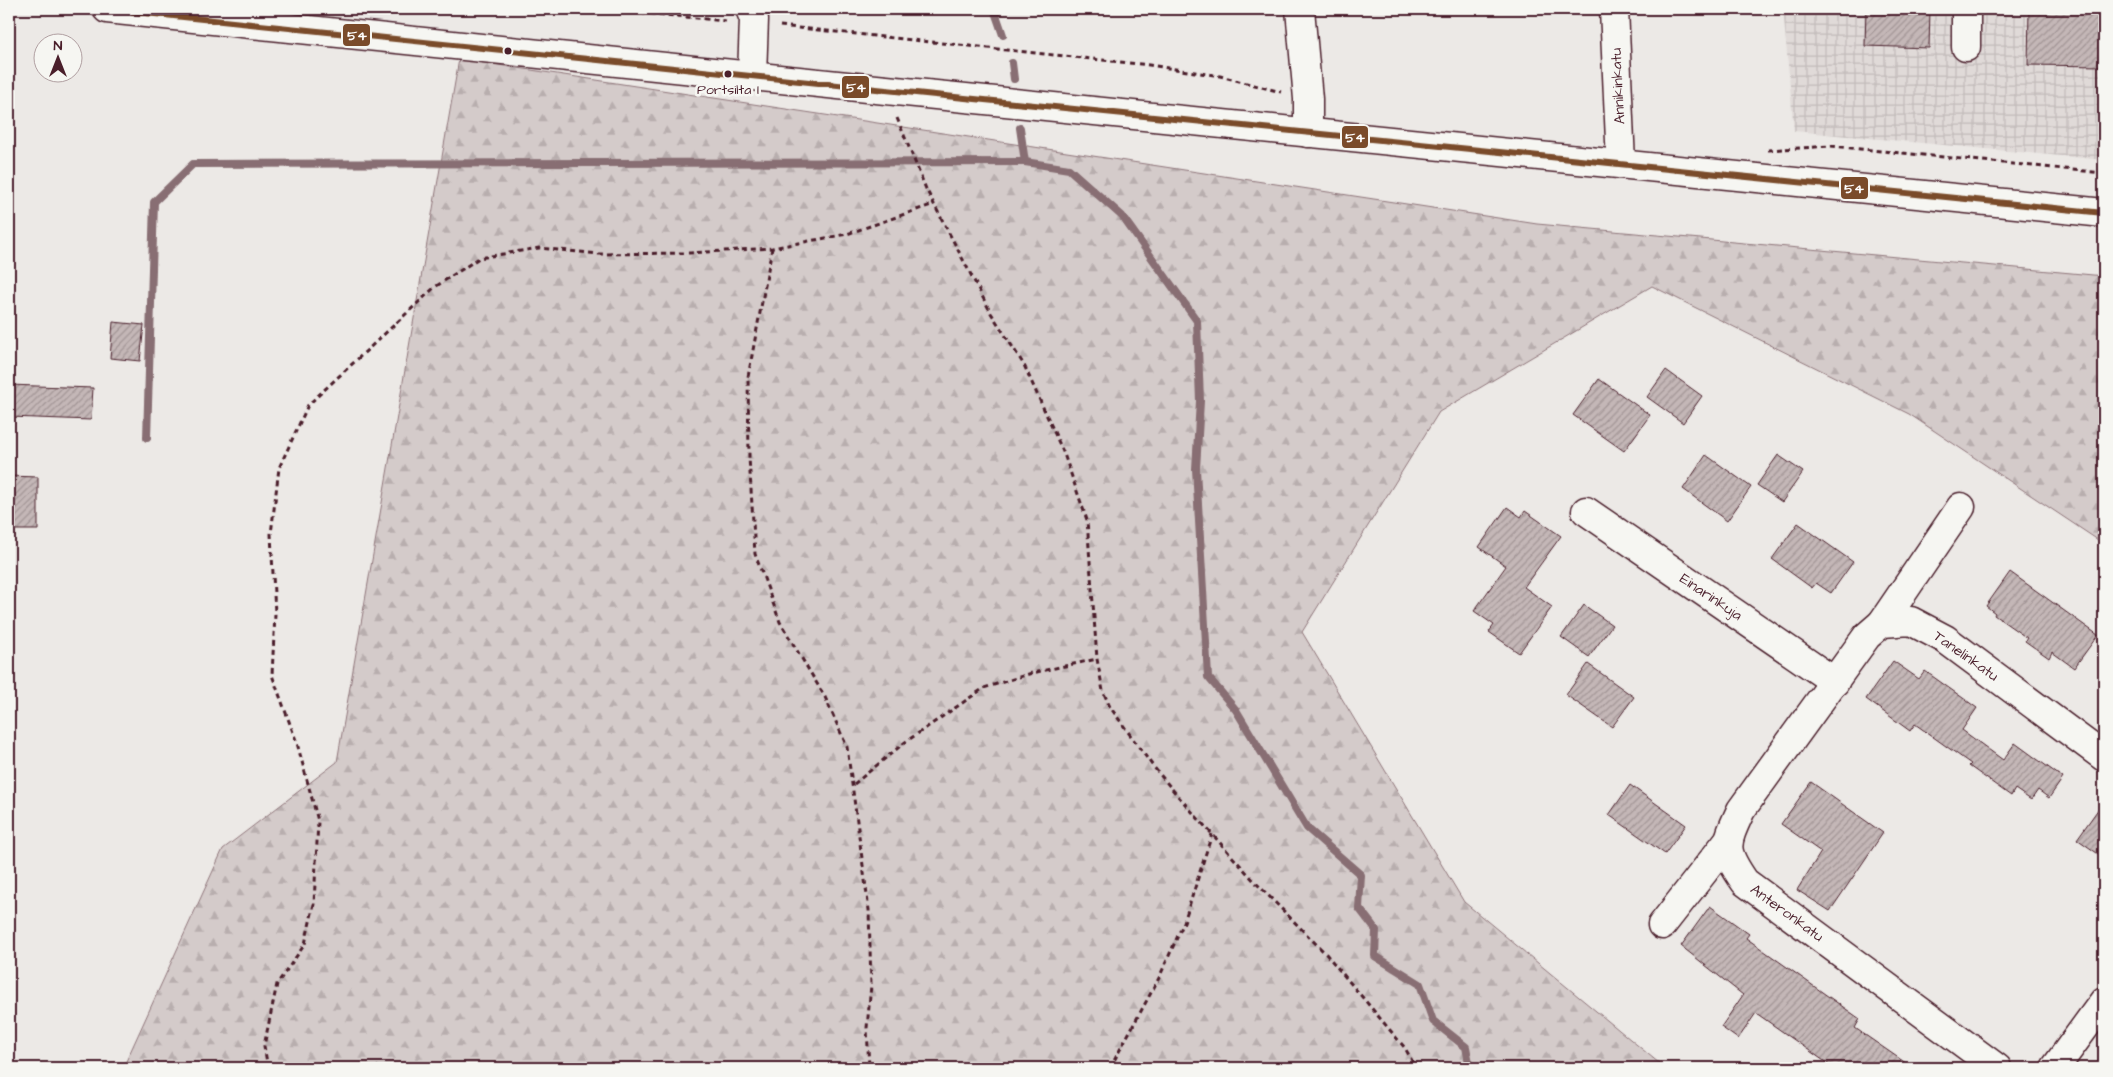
<svg xmlns="http://www.w3.org/2000/svg" width="2113" height="1077" font-family="'Architects Daughter',sans-serif">
	<style>
		.industrial { fill: url(#industrial-grid) }
		.forest { fill: url(#forest-firs); stroke: #8f757a }
		.lines { fill: none; stroke-linecap: round; stroke-linejoin: round }
		.stream { stroke: #886e73; stroke-width: 8 }
		.building { fill: url(#building-hatch); stroke: #4a1f2b }
		.minor-casing { stroke: #4a1f2b; stroke-width: 31 }
		.major-casing { stroke: #4a1f2b; stroke-width: 31 }
		.path { stroke: #4a1f2b; stroke-width: 3; stroke-dasharray: 5 4; stroke-linecap: butt }
		.minor { stroke: #f6f6f2; stroke-width: 28 }
		.major { stroke: #f6f6f2; stroke-width: 28 }
		.bus-1-casing { stroke: #f6f6f2; stroke-width: 10 }
		.bus-1 { stroke: #7a4b2a; stroke-width: 6 }
		.bus-dot { fill: #4a1f2b; stroke: #f6f6f2; stroke-width: 2 }
		.labels { text-anchor: middle; dominant-baseline: central; stroke-width: 5; stroke-linejoin: round; paint-order: stroke }
		.bus-label { font-size: 14px; fill: #4a1f2b; stroke: #f6f6f2 }
		.street-label { font-size: 15px; fill: #4a1f2b; stroke: #f6f6f2 }
		.line-badge { stroke: #f6f6f2; stroke-width: 2 }
		.badge-label { font-size: 14px; text-anchor: middle; font-weight: bold; fill: #fff }
	</style>
	<defs>
		<pattern id="industrial-grid" width="8" height="8" patternUnits="userSpaceOnUse" patternTransform="scale(1.25)"><rect width="8" height="8" fill="#e0dad8"/><path d="M0 4h8M4 0v8" fill="none" stroke="#c2bbba"/></pattern>
		<pattern id="forest-firs" width="22" height="20" patternUnits="userSpaceOnUse" patternTransform="scale(1.25)"><rect width="22" height="20" fill="#d4cbca"/><path d="M5 1l3.5 6h-7zM16 11l3.5 6h-7z" fill="#b8aeae"/></pattern>
		<pattern id="building-hatch" width="6" height="6" patternUnits="userSpaceOnUse" patternTransform="scale(1.25)"><rect width="6" height="6" fill="#c4b7b7"/><path d="M-1 1l2-2M0 6l6-6M5 7l2-2" fill="none" stroke="#a19495"/></pattern>
	</defs>
	<rect width="100%" height="100%" fill="#ece9e6"/>
	<filter id="ink" filterUnits="userSpaceOnUse"><feTurbulence type="fractalNoise" baseFrequency=".02" numOctaves="2"/><feDisplacementMap in="SourceGraphic" scale="10" xChannelSelector="R" yChannelSelector="G"/><feConvolveMatrix kernelMatrix="1 2 1 2 8 2 1 2 1" color-interpolation-filters="sRGB"/></filter>
	<g filter="url(#ink)">
		<path class="industrial" d="M1783,9H2104V160L1794,131Z"/>
		<path class="forest" d="M459,59L1537,224L2104,276V544L1909,414L1652,286L1439,412L1302,632L1464,902L1665,1068H123L223,849L337,762Z"/>
		<g class="lines">
			<g class="stream">
				<path d="M994,9L1003,35"/>
				<path d="M1012,63L1014,79"/>
				<path d="M1020,128L1025,162"/>
				<path d="M147,438L154,202L193,164L1025,162L1069,169L1122,216L1197,321L1200,401L1196,469L1208,677L1236,710L1307,828L1361,875L1359,908L1376,930L1375,956L1420,984L1433,1021L1466,1047L1470,1068"/>
			</g>
		</g>
		<g class="building">
			<path d="M1866,9H1930L1929,48L1865,46Z"/>
			<path d="M2029,9H2104V66L2028,65Z"/>
			<path d="M113,322L144,325L140,361L110,358Z"/>
			<path d="M1666,370L1702,396L1683,423L1647,397Z"/>
			<path d="M1599,379L1650,415L1624,451L1573,415Z"/>
			<path d="M9,385L93,388L91,420L9,417Z"/>
			<path d="M1706,455L1751,487L1727,521L1683,489Z"/>
			<path d="M1778,455L1803,472L1782,502L1757,485Z"/>
			<path d="M9,476L38,477V530H9Z"/>
			<path d="M1507,507L1521,517L1525,511L1561,536L1524,587L1552,607L1519,653L1489,632L1494,625L1474,611L1506,566L1479,547Z"/>
			<path d="M1798,523L1853,562L1831,593L1816,583L1812,588L1772,559Z"/>
			<path d="M2010,572L2098,635L2074,668L2052,652L2049,658L2025,641L2027,638L1994,615L1995,613L1986,606Z"/>
			<path d="M1584,605L1612,625L1589,657L1561,637Z"/>
			<path d="M1893,661L1919,679L1925,671L1977,708L1962,730L2003,760L2015,743L2063,778L2049,798L2038,790L2031,800L2015,789L2011,796L1969,766L1971,764L1915,724L1910,731L1866,699Z"/>
			<path d="M1588,664L1634,697L1612,727L1566,695Z"/>
			<path d="M1811,782L1883,833L1830,911L1797,890L1821,852L1781,824Z"/>
			<path d="M1630,785L1686,825L1665,854L1609,815Z"/>
			<path d="M2104,801V858L2077,839Z"/>
			<path d="M1710,906L1749,934L1746,938L1860,1019L1855,1028L1913,1068H1834L1756,1013L1738,1039L1721,1027L1743,995L1681,946Z"/>
		</g>
		<g class="lines">
			<defs>
				<g id="minor">
					<path d="M750,9L754,19L752,76"/>
					<path d="M1300,9L1308,99V133"/>
					<path d="M1614,9L1621,163"/>
					<path d="M1966,47V9"/>
					<path d="M1586,511L1835,682"/>
					<path d="M1882,623L1961,507"/>
					<path d="M1662,925L1727,842"/>
					<path d="M1997,1068L1745,882C1722,849 1725,845 1741,810L1867,636L1882,623L1911,621L1945,639L2104,757"/>
					<path d="M2055,1068L2104,1001"/>
				</g>
				<path id="major" d="M107,9L886,90L2104,213"/>
			</defs>
			<use href="#minor" class="minor-casing"/>
			<use href="#major" class="major-casing"/>
			<g class="path">
				<path d="M605,9L726,21"/>
				<path d="M780,26L1149,65L1220,76L1281,92"/>
				<path d="M897,118L926,189L991,313L1024,365L1064,454L1087,520L1097,659L1103,691L1110,707L1152,765L1177,795L1256,883L1326,954L1405,1048L1416,1068"/>
				<path d="M1768,150L1831,146L2104,173"/>
				<path d="M772,248L748,377L749,457L755,554L780,622L825,697L847,747L869,910L871,985L867,1028L869,1068"/>
				<path d="M854,784L904,743L984,688L1032,673L1097,659"/>
				<path d="M268,1068L264,1046L277,984L305,944L314,904L318,821L297,743L272,675L275,614L271,534L279,468L308,405L435,287L479,258L539,248L599,254L690,253L772,248L847,234L934,204"/>
				<path d="M1110,1068L1159,978L1184,922L1212,834"/>
			</g>
			<use href="#minor" class="minor"/>
			<use href="#major" class="major"/>
			<defs>
				<path id="bus-1" d="M107,9L886,90L2104,213"/>
			</defs>
			<use href="#bus-1" class="bus-1-casing"/>
			<use href="#bus-1" class="bus-1"/>
		</g>
	</g>
	<g class="bus-dot">
		<circle cx="508" cy="51" r="4.5"/>
		<circle cx="728" cy="74" r="4.5"/>
	</g>
	<g class="labels">
		<g class="bus-label">
			<text x="728" y="90">Portsilta I</text>
		</g>
		<g class="street-label">
			<text transform="translate(1618 86) rotate(-93)">Annikinkatu</text>
			<text transform="translate(1711 597) rotate(34)">Einarinkuja</text>
			<text transform="translate(1966 656) rotate(35)">Tanelinkatu</text>
			<text transform="translate(1787 913) rotate(36)">Anteronkatu</text>
		</g>
	</g>
	<g class="line-badge">
		<rect x="342" y="23" width="29" height="24" rx="5" fill="#7a4b2a"/>
		<rect x="841" y="75" width="29" height="24" rx="5" fill="#7a4b2a"/>
		<rect x="1341" y="125" width="28" height="24" rx="5" fill="#7a4b2a"/>
		<rect x="1840" y="176" width="29" height="24" rx="5" fill="#7a4b2a"/>
	</g>
	<g class="badge-label">
		<text x="357" y="40">54</text>
		<text x="856" y="92">54</text>
		<text x="1355" y="142">54</text>
		<text x="1854" y="193">54</text>
	</g>
	<rect width="2113" height="1077" fill="none" stroke="#f6f6f2" stroke-width="30"/>
	<rect x="15" y="15" width="2083" height="1047" fill="none" stroke="#4a1f2b" stroke-width="2" filter="url(#ink)"/>
	<g transform="translate(58 58)"><circle r="24" fill="#f6f6f2" stroke="#b1a0a2"/>
	<path d="M0-4L9 19L0 12L-9 19Z" fill="#4a1f2b"/>
	<text y="-8" font-size="14" font-weight="bold" text-anchor="middle" fill="#4a1f2b">N</text>
	</g>
</svg>
